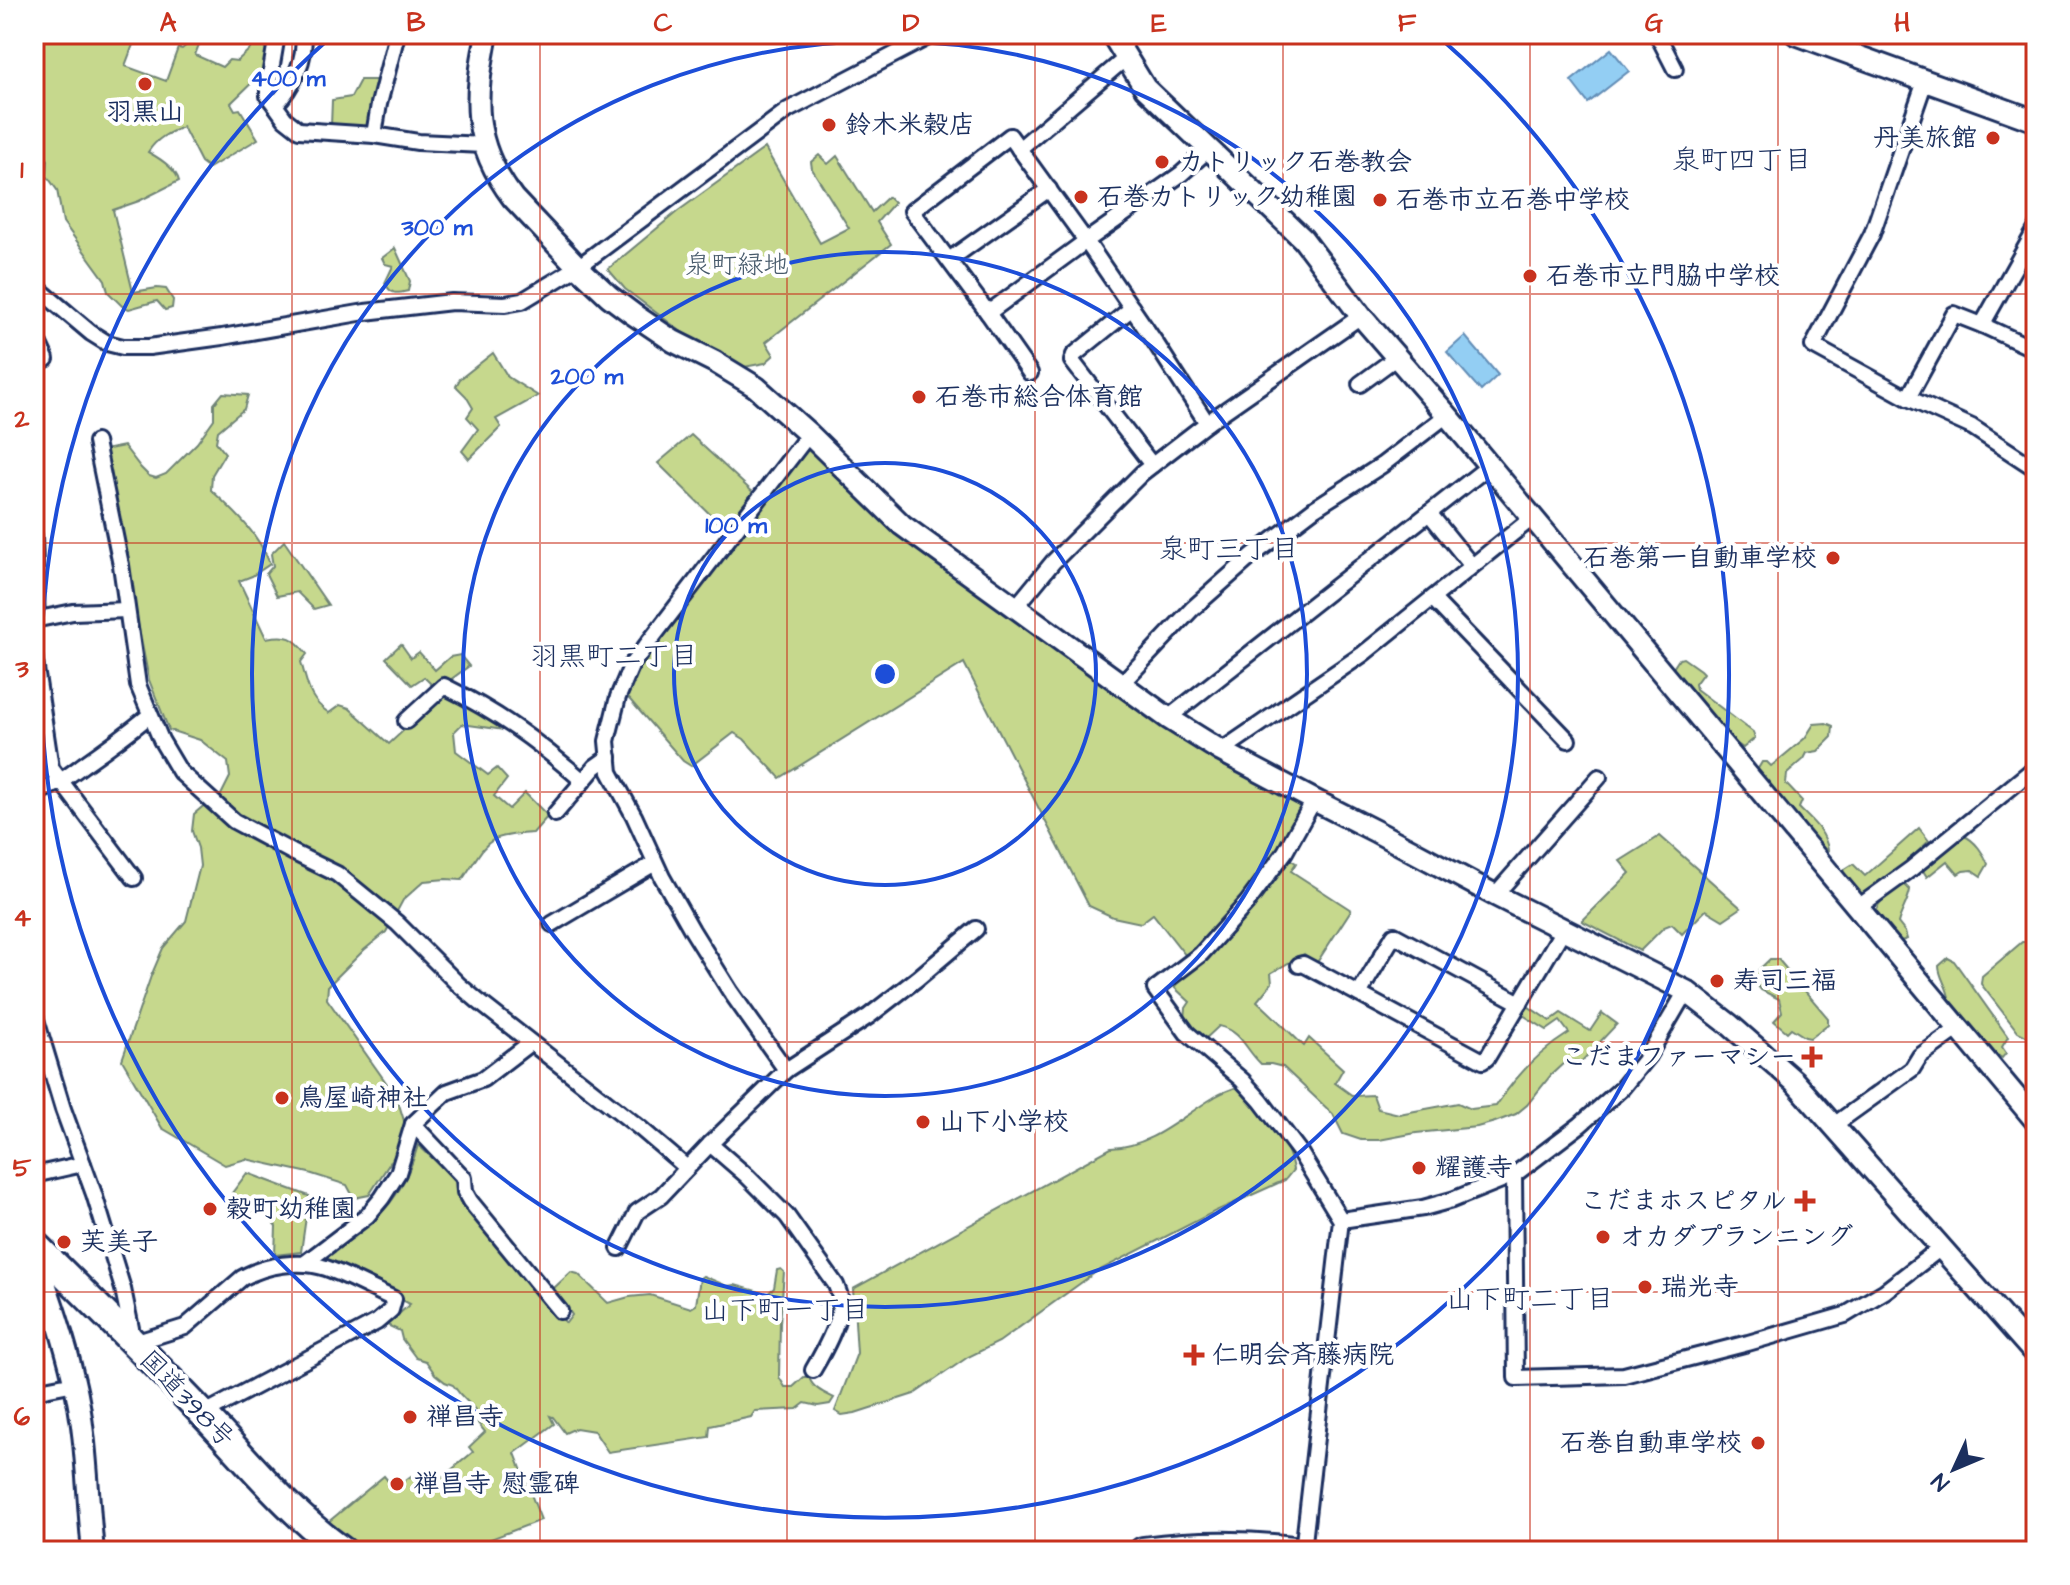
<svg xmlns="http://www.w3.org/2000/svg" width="2070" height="1585" font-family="'Architects Daughter','Klee One',sans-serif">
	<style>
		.green { fill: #c6d88d; stroke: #708476; stroke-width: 2 }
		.water { fill: #93cef3; stroke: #638eb7; stroke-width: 2 }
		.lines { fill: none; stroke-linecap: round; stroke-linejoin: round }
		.street-casing { stroke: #1b2f5e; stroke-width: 20 }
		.secondary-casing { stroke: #1b2f5e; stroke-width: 26 }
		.highway-casing { stroke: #1b2f5e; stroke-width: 32 }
		.street { stroke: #fff; stroke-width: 14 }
		.secondary { stroke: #fff; stroke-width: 20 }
		.highway { stroke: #fff; stroke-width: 26 }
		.grid { fill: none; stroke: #c8321e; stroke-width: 2; stroke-opacity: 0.55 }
		.ring { fill: none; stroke: #1d4ed8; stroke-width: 4 }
		.poi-dot { fill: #c8321e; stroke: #fff; stroke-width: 3 }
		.labels { text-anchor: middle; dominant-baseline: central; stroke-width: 8; stroke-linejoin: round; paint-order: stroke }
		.poi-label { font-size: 26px; font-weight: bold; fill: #1b2f5e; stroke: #fff; text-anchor: start }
		.park-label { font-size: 26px; fill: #46596a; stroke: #fff }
		.street-label { font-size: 26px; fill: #1b2f5e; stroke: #fff }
		.neighbourhood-label { font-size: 28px; fill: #1b2f5e; stroke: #fff }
		.centre { fill: #1d4ed8; stroke: #fff; stroke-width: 4 }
		.ring-label { font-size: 24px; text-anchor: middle; font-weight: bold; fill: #1d4ed8; stroke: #fff; stroke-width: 8; stroke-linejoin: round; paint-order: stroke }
		.neatline { fill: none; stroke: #c8321e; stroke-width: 3 }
		.grid-label { font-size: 26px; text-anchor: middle; font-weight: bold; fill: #c8321e }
	</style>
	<rect width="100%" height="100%" fill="#fff"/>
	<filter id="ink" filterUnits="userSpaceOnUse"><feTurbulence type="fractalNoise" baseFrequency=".0125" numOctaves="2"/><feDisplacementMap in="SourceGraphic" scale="16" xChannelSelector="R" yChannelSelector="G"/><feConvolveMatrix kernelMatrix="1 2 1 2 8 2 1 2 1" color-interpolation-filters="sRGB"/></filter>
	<g filter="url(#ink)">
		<g class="green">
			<path d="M55,34H137L125,66L166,81L178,48L182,49L189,43L190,34H203L195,55L222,67L229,60L237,61L250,49L251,41L246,34H271L268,56L263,72L231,103L235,110L240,109L258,139L209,168L201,162L183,127C168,133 157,138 148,152C159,158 176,169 179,181L139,201L113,210L133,292L157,288L166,289L173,300L172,308L165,310L157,301L129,309L122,306L108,292L105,280L63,222L57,190L47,176L48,160L34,139V46Z"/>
			<path d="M360,80H377L367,128L331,126L332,100L351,97Z"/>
			<path d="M765,148L820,243L849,228L812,169L811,162L819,155L828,164L837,156L872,212L888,197L894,203L877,222L891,244L766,342L774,355L765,363L739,368L691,339L625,289L608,269L678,211Z"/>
			<path d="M395,248L410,281L408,291C396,294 391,295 385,283L393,266L385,264L382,258Z"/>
			<path d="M493,353L508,377L538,396L496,419L501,427L469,459L462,451L478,429L467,417L473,408L466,396L456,386L460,379Z"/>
			<path d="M223,393L248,395L244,409L218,431L216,442L225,453L212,475L211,490C234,511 259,534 270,564L252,576L239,581L266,638C288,634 294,637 307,654L301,662C308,685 308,699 329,713L340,705L349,708L389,744L445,692L511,731L462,724L454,732L456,751L488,775L497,768L507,779L494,796L509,809L525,793L548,816L533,833C482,836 489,841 462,880L446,879L424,881L403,900L386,932L364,950L328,986L327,999L397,1098L405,1124L395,1155L369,1195L354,1198L347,1185L309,1173L246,1159L225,1165L162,1128L122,1060L151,976L163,948L186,921L200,866L198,848L192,831L194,814L208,802L218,801L230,777L228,762L200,740L169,730L149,680L104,450L124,446L141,468L149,476L156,478L166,474L197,443L214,419V404Z"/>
			<path d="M691,435L756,495L727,531L658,463Z"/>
			<path d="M808,443L906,535L1307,803L1282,849L1207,937L1186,956L1153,914L1141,923L1113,917L1089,906L964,663L780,778L744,739L734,733L691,766L683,761L624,693L635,666Z"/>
			<path d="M284,541L328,605L314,609L297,592L277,596L266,574L273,566L271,554Z"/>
			<path d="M401,644L411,658L419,652L435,670L450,657L460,655L469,666L450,680L433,686L424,677L412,685L386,658Z"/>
			<path d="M1683,658L1700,670L1703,673L1695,684L1696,689L1753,732L1755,738L1743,748L1719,731L1670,673L1679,659Z"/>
			<path d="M1826,723L1833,726L1832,737L1818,751L1807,753L1804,759L1787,774L1786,784L1802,801L1799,808C1811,820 1826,832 1828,850H1822L1756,772L1762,762H1767L1771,766L1775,763L1805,738L1814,724Z"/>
			<path d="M1919,828L1929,841L1897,871L1865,896L1855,894L1844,880L1842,871L1853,864L1865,876Z"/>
			<path d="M1660,836L1741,908L1723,920L1706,910L1682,934L1672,924L1664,927L1640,951L1582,921L1630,873L1620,861Z"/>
			<path d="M1964,836C1975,840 1984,854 1988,864L1981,876L1972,870L1963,871L1958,874L1947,861L1927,877L1922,869Z"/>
			<path d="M1288,858L1296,863L1291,871L1351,910L1316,964L1304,954L1271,973L1272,983L1257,1001C1274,1016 1288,1031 1304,1046L1309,1038L1343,1069L1335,1083L1353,1096L1373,1095L1378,1109L1399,1114L1458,1103L1471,1109L1496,1106C1515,1077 1540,1051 1569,1033L1560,1021L1547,1030L1518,1012L1523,1003L1550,1021L1561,1013L1590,1031L1602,1013L1617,1024L1581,1062L1567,1060L1551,1075L1527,1105L1516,1114L1495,1122L1477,1127L1416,1133L1379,1140H1361L1343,1134L1333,1114L1283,1067L1271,1064H1261C1244,1048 1243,1032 1219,1026L1202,1042L1185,1019L1186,1008L1190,1002L1175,988L1176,980Z"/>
			<path d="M1905,885L1910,890C1908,902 1901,911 1898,923L1905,932L1907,939L1901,941L1875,914C1877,901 1893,889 1905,885Z"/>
			<path d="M2022,942H2028L2036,947V1033L2026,1036L2018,1032L1981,984L1982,976Z"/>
			<path d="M1948,958L1954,961L2008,1037L2002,1047L2006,1053L2002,1058L1996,1054L1949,998C1948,987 1939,977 1939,966Z"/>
			<path d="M1770,959H1778L1828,1018V1024L1810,1038L1805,1037L1791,1028L1787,1032L1774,1021L1782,1012L1779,999L1761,990L1751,977Z"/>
			<path d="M1237,1087C1259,1108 1289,1139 1293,1170L1285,1180L1214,1212L1096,1272L999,1342L968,1357L914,1394L855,1413L842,1415L835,1411L857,1353L853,1289L1111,1148C1151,1147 1181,1117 1213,1098C1220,1093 1229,1090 1237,1087Z"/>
			<path d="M418,1145L455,1179L460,1203L566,1323L572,1315L554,1288L571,1272L578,1274L608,1303L629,1297L650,1295L691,1308L696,1305L700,1278L703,1276L727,1286L735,1285L767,1294L774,1288L777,1270L781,1269L784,1272L780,1323L779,1377L785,1387H793L804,1377H809C812,1388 824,1393 834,1398L830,1404L818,1406L805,1403L797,1409L755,1411L751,1417L710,1426L709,1437L608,1452L594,1431L576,1428L565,1433L553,1417L550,1416L554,1424L515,1453L541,1520L488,1540L490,1545L470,1551H367L352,1544L327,1523L384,1476L394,1488L411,1476L421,1488L425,1487L428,1489L473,1452L469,1447L485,1432L477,1422L482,1417L460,1394L453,1385L445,1382L435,1374L426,1361L416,1358L402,1339L400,1331L387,1325L410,1304L323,1259C373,1223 400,1207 418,1145Z"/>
			<path d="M247,1173L309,1196L301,1252L275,1255L276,1226L264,1212L244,1210L232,1193Z"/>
		</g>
		<g class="water">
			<path d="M1611,49L1629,71L1588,103L1571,81Z"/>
			<path d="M1465,336L1498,375L1481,391L1447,352Z"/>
		</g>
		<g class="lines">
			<defs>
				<g id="street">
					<path d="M303,34C307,59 292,88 275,105L285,119L299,130L374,135L418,142L484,145"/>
					<path d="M1657,34L1675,69"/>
					<path d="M1925,81L1872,234L1813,346L1908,398L1972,427L2036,469"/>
					<path d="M275,105L268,96V88L277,35"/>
					<path d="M374,135L379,104L397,34"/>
					<path d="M1019,149L1127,57"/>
					<path d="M2036,229L1982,325L2036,350"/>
					<path d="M949,260L1049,189"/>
					<path d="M34,285L91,333L107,343L123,347H149L222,337L365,312L452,302L505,304L522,301L578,267L788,110L934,34"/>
					<path d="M1132,308L1074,355L1072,361L1152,465"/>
					<path d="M988,313L1030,373"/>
					<path d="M34,363L46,359L39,344"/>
					<path d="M1360,384L1397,357"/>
					<path d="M1908,398L1954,314L1982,325"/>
					<path d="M1207,423L1155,342L1086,241L988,313L912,211L1010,136L1086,241L1181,174L1210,148"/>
					<path d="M96,442L121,565L138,685L161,740L180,772L234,821L292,852L337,874L397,923L458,984L478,1001L640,1128L687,1168"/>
					<path d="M1429,513L1472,566"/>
					<path d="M34,536L37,620"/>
					<path d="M1433,599L1568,740"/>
					<path d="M1016,607L1053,562L1142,473L1207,423L1361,316"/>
					<path d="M34,620L73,612L127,610"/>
					<path d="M34,655L51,768L134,878"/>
					<path d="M1121,684L1192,609L1253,555L1315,508L1382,465L1447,415"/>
					<path d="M1168,718L1489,466"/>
					<path d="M406,721L444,686C499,713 537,741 583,781"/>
					<path d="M1221,751L1363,654L1532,518"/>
					<path d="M34,793C53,788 68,776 83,765C106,749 128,733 150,715"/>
					<path d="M555,814L595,767L609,757"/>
					<path d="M1495,895L1599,777"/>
					<path d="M1857,908L1911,869L2036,767"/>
					<path d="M552,924L655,863"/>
					<path d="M1299,965L1303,964L1483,1061L1487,1058L1563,930"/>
					<path d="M1359,994L1394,935L1520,1003"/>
					<path d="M34,1013L63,1109L94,1194L123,1289L134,1343L185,1327L242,1278C265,1265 300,1259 326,1268C349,1276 372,1289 394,1299L391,1310L377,1322L203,1414"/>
					<path d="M786,1070L730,991L692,930L662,877L634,816L610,772L607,741L618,697L632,664L809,434"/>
					<path d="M413,1124L464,1178L465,1192L470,1201L560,1311"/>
					<path d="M1834,1125L1912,1069L1920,1056L1959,1028"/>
					<path d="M710,1144L747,1176L787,1216L836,1285C837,1289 840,1293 840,1298C843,1318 823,1353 813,1370"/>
					<path d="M34,1175L83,1164"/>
					<path d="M1514,1175L1516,1378L1624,1375L1748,1343L1845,1315L1885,1291L1942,1247"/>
					<path d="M1341,1220L1423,1208L1452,1200L1514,1175L1580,1125L1622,1088L1648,1056L1686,991"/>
					<path d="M619,1248L637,1212L661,1196L710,1144L786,1070L869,1016L918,978L976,929"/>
					<path d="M305,1263L367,1216L382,1198L398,1173L413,1124L447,1092L483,1079L530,1043"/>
					<path d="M34,1391L75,1383"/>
					<path d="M1303,1551L1341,1220L1299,1151L1261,1101L1242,1080L1187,1033L1155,989L1201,954L1247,903L1285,852L1314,800"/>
				</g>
				<g id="secondary">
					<path d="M487,34C474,98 471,143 513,198L578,267L609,296L633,314L673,341L715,362L756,387L809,434L902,525L1168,718L1221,751L1314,800L1375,831L1495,895L1686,991L1730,1025L1794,1081L2036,1355"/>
					<path d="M1112,34L1145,88L1303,239L1361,316L1447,415L2036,1121"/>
					<path d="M1796,34L2036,121"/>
					<path d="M34,1252C49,1295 64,1337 74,1381C87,1434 87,1496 93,1551"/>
				</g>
				<g id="highway">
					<path d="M34,1244C91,1300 148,1356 203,1414C248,1461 289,1513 343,1551"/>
					<path d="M1143,1551C1196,1544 1249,1544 1302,1551"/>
				</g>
			</defs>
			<use href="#street" class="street-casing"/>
			<use href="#secondary" class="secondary-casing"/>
			<use href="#highway" class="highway-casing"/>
			<use href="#street" class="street"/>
			<use href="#secondary" class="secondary"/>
			<use href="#highway" class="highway"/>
		</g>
	</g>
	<path class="grid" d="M292,34V1551M540,34V1551M787,34V1551M1035,34V1551M1283,34V1551M1530,34V1551M1778,34V1551M34,294H2036M34,543H2036M34,792H2036M34,1042H2036M34,1292H2036"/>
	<g class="ring">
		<circle cx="885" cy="674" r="211"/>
		<circle cx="885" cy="674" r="422"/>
		<circle cx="885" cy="674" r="633"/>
		<path d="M1439 37A844 844 0 1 1 331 37"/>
	</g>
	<g class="poi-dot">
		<circle cx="145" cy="84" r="8"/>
		<circle cx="829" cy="125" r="8"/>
		<circle cx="1993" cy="138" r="8"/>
		<circle cx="1162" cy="162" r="8"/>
		<circle cx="1081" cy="197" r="8"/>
		<circle cx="1380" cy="200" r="8"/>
		<circle cx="1530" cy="276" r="8"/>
		<circle cx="919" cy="397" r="8"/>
		<circle cx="1833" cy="558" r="8"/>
		<circle cx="1717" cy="981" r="8"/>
		<path d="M1808 1045h8v8h8v8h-8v8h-8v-8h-8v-8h8z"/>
		<circle cx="282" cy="1098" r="8"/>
		<circle cx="923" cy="1122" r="8"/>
		<circle cx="1419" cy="1168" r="8"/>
		<path d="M1801 1189h8v8h8v8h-8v8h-8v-8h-8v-8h8z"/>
		<circle cx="210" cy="1209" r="8"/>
		<circle cx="1603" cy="1237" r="8"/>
		<circle cx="64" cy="1242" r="8"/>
		<circle cx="1645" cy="1287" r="8"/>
		<path d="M1190 1343h8v8h8v8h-8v8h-8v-8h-8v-8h8z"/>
		<circle cx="410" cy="1417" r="8"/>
		<circle cx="1758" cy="1443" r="8"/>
		<circle cx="397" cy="1484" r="8"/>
	</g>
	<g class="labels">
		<g class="poi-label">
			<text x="145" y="112" text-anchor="middle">羽黒山</text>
			<text x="845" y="125">鈴木米穀店</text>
			<text x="1977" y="138" text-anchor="end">丹美旅館</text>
			<text x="1178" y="162">カトリック石巻教会</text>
			<text x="1097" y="197">石巻カトリック幼稚園</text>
			<text x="1396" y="200">石巻市立石巻中学校</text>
			<text x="1546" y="276">石巻市立門脇中学校</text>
			<text x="935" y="397">石巻市総合体育館</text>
			<text x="1817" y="558" text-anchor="end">石巻第一自動車学校</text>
			<text x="1733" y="981">寿司三福</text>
			<text x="1796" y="1057" text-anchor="end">こだまファーマシー</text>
			<text x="298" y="1098">鳥屋崎神社</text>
			<text x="939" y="1122">山下小学校</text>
			<text x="1435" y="1168">耀護寺</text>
			<text x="1787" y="1201" text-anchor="end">こだまホスピタル</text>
			<text x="226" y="1209">穀町幼稚園</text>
			<text x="1619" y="1237">オカダプランニング</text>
			<text x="80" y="1242">芙美子</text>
			<text x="1661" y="1287">瑞光寺</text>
			<text x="1212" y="1355">仁明会斉藤病院</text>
			<text x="426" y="1417">禅昌寺</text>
			<text x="1742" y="1443" text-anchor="end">石巻自動車学校</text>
			<text x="413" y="1484">禅昌寺 慰霊碑</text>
		</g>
		<g class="park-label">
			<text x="737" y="265">泉町緑地</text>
		</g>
		<g class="street-label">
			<text transform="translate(187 1399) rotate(46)">国道398号</text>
		</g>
		<g class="neighbourhood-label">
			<text x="1742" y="160">泉町四丁目</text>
			<text x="1229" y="549">泉町三丁目</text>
			<text x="614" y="656">羽黒町二丁目</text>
			<text x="1530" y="1299">山下町二丁目</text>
			<text x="785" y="1310">山下町一丁目</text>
		</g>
	</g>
	<circle cx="885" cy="674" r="12" class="centre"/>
	<g class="ring-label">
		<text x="288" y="86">400 m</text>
		<text x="437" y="235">300 m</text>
		<text x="587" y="384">200 m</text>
		<text x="736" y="533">100 m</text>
	</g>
	<rect width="2070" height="1585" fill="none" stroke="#fff" stroke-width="88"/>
	<g transform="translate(1954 1469) rotate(226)" stroke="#ffffff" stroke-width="6" paint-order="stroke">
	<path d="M0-6L14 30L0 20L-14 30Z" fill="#1b2f5e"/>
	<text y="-12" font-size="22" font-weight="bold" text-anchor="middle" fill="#1b2f5e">N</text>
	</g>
	<rect x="44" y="44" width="1982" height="1497" class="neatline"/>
	<g class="grid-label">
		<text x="168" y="31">A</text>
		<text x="416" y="31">B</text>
		<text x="663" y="31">C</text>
		<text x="911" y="31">D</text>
		<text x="1159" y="31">E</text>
		<text x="1407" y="31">F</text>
		<text x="1654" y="31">G</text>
		<text x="1902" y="31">H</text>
		<text x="22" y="178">1</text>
		<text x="22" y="427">2</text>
		<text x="22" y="677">3</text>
		<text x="22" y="926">4</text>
		<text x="22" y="1176">5</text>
		<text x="22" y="1425">6</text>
	</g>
</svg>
